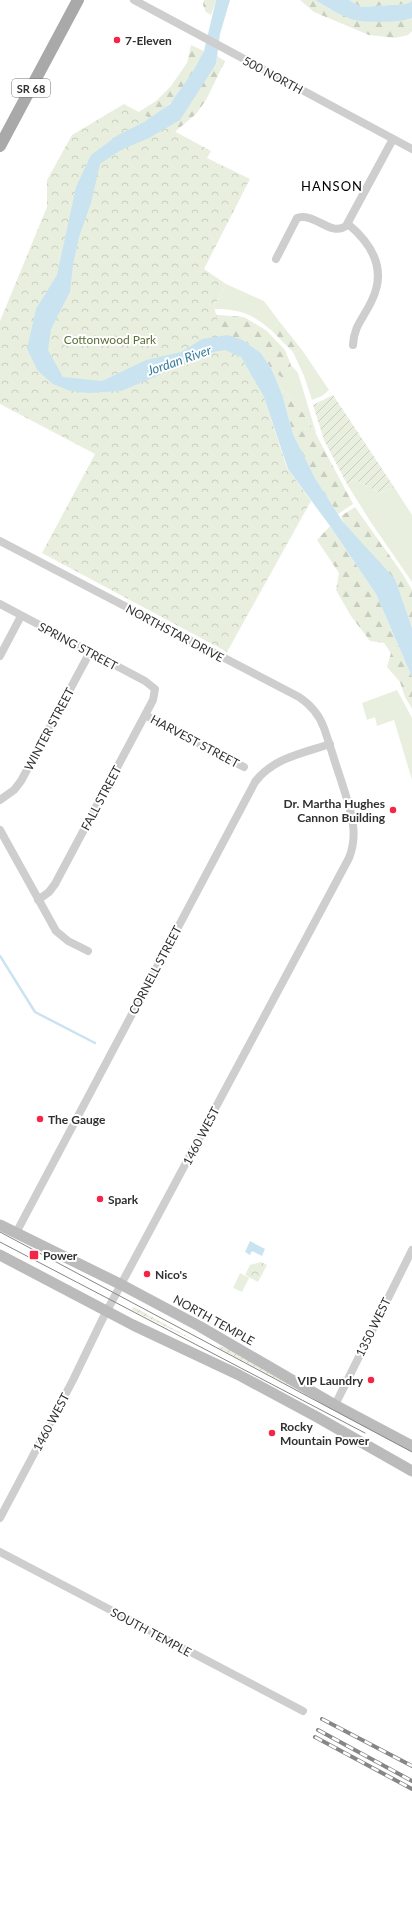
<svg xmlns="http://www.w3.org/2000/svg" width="412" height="1909" font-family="Lato,sans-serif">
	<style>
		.grass { fill: #e9efde }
		.forest { fill: url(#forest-firs) }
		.park { fill: url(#park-crowns) }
		.garden { fill: url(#garden-furrows) }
		.water { fill: #c9e4f0 }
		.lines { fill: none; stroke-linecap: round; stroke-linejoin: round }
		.stream { stroke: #c9e4f0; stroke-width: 2.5 }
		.minor { stroke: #cecece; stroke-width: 8 }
		.secondary { stroke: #bbb; stroke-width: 11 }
		.primary { stroke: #a9a9a9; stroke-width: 12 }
		.tram { stroke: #868686; stroke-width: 1 }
		.rail-casing { stroke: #868686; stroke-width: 4 }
		.rail { stroke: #fff; stroke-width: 2.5; stroke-dasharray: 8; stroke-linecap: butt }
		.poi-dot { fill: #f42648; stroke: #fff; stroke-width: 1.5 }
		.labels { text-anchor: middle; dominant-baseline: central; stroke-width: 4; stroke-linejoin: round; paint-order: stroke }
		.shield { fill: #fff; stroke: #6f6f6f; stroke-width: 1 }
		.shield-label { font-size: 11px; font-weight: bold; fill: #313131 }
		.poi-label { font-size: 12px; font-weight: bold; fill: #313131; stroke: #fff; text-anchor: start }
		.street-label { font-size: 12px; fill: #313131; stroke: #fff }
		.park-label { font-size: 12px; fill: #597139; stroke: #fff }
		.neighbourhood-label { font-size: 13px; letter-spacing: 1px; fill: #000; stroke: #fff }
		.water-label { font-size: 13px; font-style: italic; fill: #377d9b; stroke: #fff }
	</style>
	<defs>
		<pattern id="forest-firs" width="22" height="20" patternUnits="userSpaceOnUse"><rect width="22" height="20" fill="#e9efde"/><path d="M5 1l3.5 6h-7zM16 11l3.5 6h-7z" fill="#c8cdbf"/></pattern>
		<pattern id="park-crowns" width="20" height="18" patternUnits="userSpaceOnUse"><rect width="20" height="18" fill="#e9efde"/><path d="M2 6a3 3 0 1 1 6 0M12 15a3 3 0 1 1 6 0" fill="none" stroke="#c8cdbf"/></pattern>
		<pattern id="garden-furrows" width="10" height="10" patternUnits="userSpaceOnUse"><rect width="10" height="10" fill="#e9efde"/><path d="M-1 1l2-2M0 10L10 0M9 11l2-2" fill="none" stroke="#c8cdbf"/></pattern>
	</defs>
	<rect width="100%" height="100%" fill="#fff"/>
	<g class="grass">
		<path d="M226,284L264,301L279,321L271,330C252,314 240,309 215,309L214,306Z"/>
		<path d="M302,350L329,390L322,396L312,400L304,376L293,352Z"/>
		<path d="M291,365L298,373L317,436L303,413L283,390L282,394L272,370L284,378Z"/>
		<path d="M355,480L380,493L394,487L412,515V582L370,521L347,484Z"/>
		<path d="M397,690L412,718V780L394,720L377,726L375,717L367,720L362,703Z"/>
		<path d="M240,1273L249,1278L242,1292L233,1288Z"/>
	</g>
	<g class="forest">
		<path d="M204,0H216L211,15L206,12L203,5Z"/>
		<path d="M300,0H315L331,10L407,20L412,18V31L408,35L395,38L369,35L314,12Z"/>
		<path d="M349,0H412V1L406,4L361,7Z"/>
		<path d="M191,45L204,51C190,79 173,109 143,122C130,127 117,130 104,134L156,101L171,86L187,63Z"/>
		<path d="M217,56L225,61L206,100L196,114L177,130L167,144L79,237L216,64Z"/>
		<path d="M206,314L244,317L267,331L285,350L291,365L284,379L272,370L261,353L243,340L68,357Z"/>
		<path d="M279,321L302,350L293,352L271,330Z"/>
		<path d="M283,390L303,413L317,436L353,504L338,514L315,478L293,434L282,394Z"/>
		<path d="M355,507L402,573L412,590V628L408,617L343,522L341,516Z"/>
		<path d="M330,526L376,594L412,677V709L405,697L400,682L387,667L391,653L384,643L370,641L351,616L336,590L339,573L317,540Z"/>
	</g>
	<g class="park">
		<path d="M124,104L211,151L207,158L250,179L204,269L226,284L214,306L225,349L241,357L252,375L264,397L287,468L311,501L227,652L42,553L95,454L0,404V321L47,207V180L72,135Z"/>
		<path d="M261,1262L267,1265L258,1282L245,1275L250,1265Z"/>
	</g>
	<g class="garden">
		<path d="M333,395L394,487L380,493L355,480L347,484L324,440L313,405Z"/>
		<path d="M133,1307H134L201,1344L132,1310Z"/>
		<path d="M219,1346L235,1351L314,1399L219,1348Z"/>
	</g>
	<g class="water">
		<path d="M216,0H230L220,34L216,64L180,120L149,138L121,150L100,164L91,203L79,237L73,265L70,292L51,329L48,350L63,377L102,381L146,360L181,352L202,339L227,335L243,340L261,353L272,370L282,394L293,434L315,478L343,522L395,579L412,628V677L376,594L330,526L288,469L264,397L241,357L225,350L202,354L155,377L121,391L88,393L70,391L53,384L38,371L27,349L36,309L57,275L76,187L91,155L118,135L144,122L170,104L192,73L204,51Z"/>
		<path d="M315,0H349L361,7L406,4L412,1V18C400,23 363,23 351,19C338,14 326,7 315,0Z"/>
		<path d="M250,1241L265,1249L262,1256L252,1251L250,1255L245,1252Z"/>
	</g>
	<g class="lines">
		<path class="stream" d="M0,956L35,1012L95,1043"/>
		<g class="minor">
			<path d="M134,0L412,149"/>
			<path d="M348,224C372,244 387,269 372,300C364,318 354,325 353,345"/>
			<path d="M276,259L297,218C315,212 330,237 346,226L393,139"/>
			<path d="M0,541L299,697C311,705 319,714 324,728C330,745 335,763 341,780C349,806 360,831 349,858L102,1320L73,1380L0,1518"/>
			<path d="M0,604L145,681L155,689L153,700L55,884L49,892L38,900"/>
			<path d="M0,656L21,616"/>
			<path d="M145,715L244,767"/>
			<path d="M0,800L14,790L21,781L90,652"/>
			<path d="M0,830L56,931L68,941L88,951"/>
			<path d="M16,1233L255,782C273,758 303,753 330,744"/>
			<path d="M335,1405L412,1250"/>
			<path d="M0,1552L303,1711"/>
		</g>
		<g class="secondary">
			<path d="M0,1225L122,1285L199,1326L335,1405L412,1446"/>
			<path d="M0,1255L133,1325L239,1375L317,1417L412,1471"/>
		</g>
		<path class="primary" d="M0,146L78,0"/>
		<g class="tram">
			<path d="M0,1232L412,1452"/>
			<path d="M0,1242L365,1433"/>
		</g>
		<defs>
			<g id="rail">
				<path d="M322,1719L412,1766"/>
				<path d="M318,1730L412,1781"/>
				<path d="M315,1737L412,1789"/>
			</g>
		</defs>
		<use href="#rail" class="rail-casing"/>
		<use href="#rail" class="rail"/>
	</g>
	<g class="poi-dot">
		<circle cx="117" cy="40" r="4"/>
		<circle cx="393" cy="810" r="4"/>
		<circle cx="40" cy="1119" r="4"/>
		<circle cx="100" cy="1199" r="4"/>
		<rect x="29" y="1250" width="10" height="10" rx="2"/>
		<circle cx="147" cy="1274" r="4"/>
		<circle cx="371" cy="1380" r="4"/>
		<circle cx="272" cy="1433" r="4"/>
	</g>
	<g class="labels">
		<rect class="shield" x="12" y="79" width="38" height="18" rx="3"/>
		<g class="shield-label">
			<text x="31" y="88">SR 68</text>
		</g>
		<g class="poi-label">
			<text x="125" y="40">7-Eleven</text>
			<text x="385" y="803" text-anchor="end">Dr. Martha Hughes<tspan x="385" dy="14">Cannon Building</tspan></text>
			<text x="48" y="1119">The Gauge</text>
			<text x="108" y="1199">Spark</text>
			<text x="43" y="1255">Power</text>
			<text x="155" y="1274">Nico's</text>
			<text x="363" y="1380" text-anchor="end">VIP Laundry</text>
			<text x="280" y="1426">Rocky<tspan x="280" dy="14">Mountain Power</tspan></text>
		</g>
		<g class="street-label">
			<text transform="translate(273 75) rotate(28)">500 NORTH</text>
			<text transform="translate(175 633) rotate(28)">NORTHSTAR DRIVE</text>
			<text transform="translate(78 646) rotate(28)">SPRING STREET</text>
			<text transform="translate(49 729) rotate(-62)">WINTER STREET</text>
			<text transform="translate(195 741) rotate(28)">HARVEST STREET</text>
			<text transform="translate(101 798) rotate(-62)">FALL STREET</text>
			<text transform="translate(155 970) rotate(-62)">CORNELL STREET</text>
			<text transform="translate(201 1136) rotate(-62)">1460 WEST</text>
			<text transform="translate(214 1320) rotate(29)">NORTH TEMPLE</text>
			<text transform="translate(373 1327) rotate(-64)">1350 WEST</text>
			<text transform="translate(51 1422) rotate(-62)">1460 WEST</text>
			<text transform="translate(151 1632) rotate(28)">SOUTH TEMPLE</text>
		</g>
		<g class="park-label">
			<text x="110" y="339">Cottonwood Park</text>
		</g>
		<g class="neighbourhood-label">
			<text x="332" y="186">HANSON</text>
		</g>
		<g class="water-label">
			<text transform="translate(179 360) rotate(-19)">Jordan River</text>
		</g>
	</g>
</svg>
